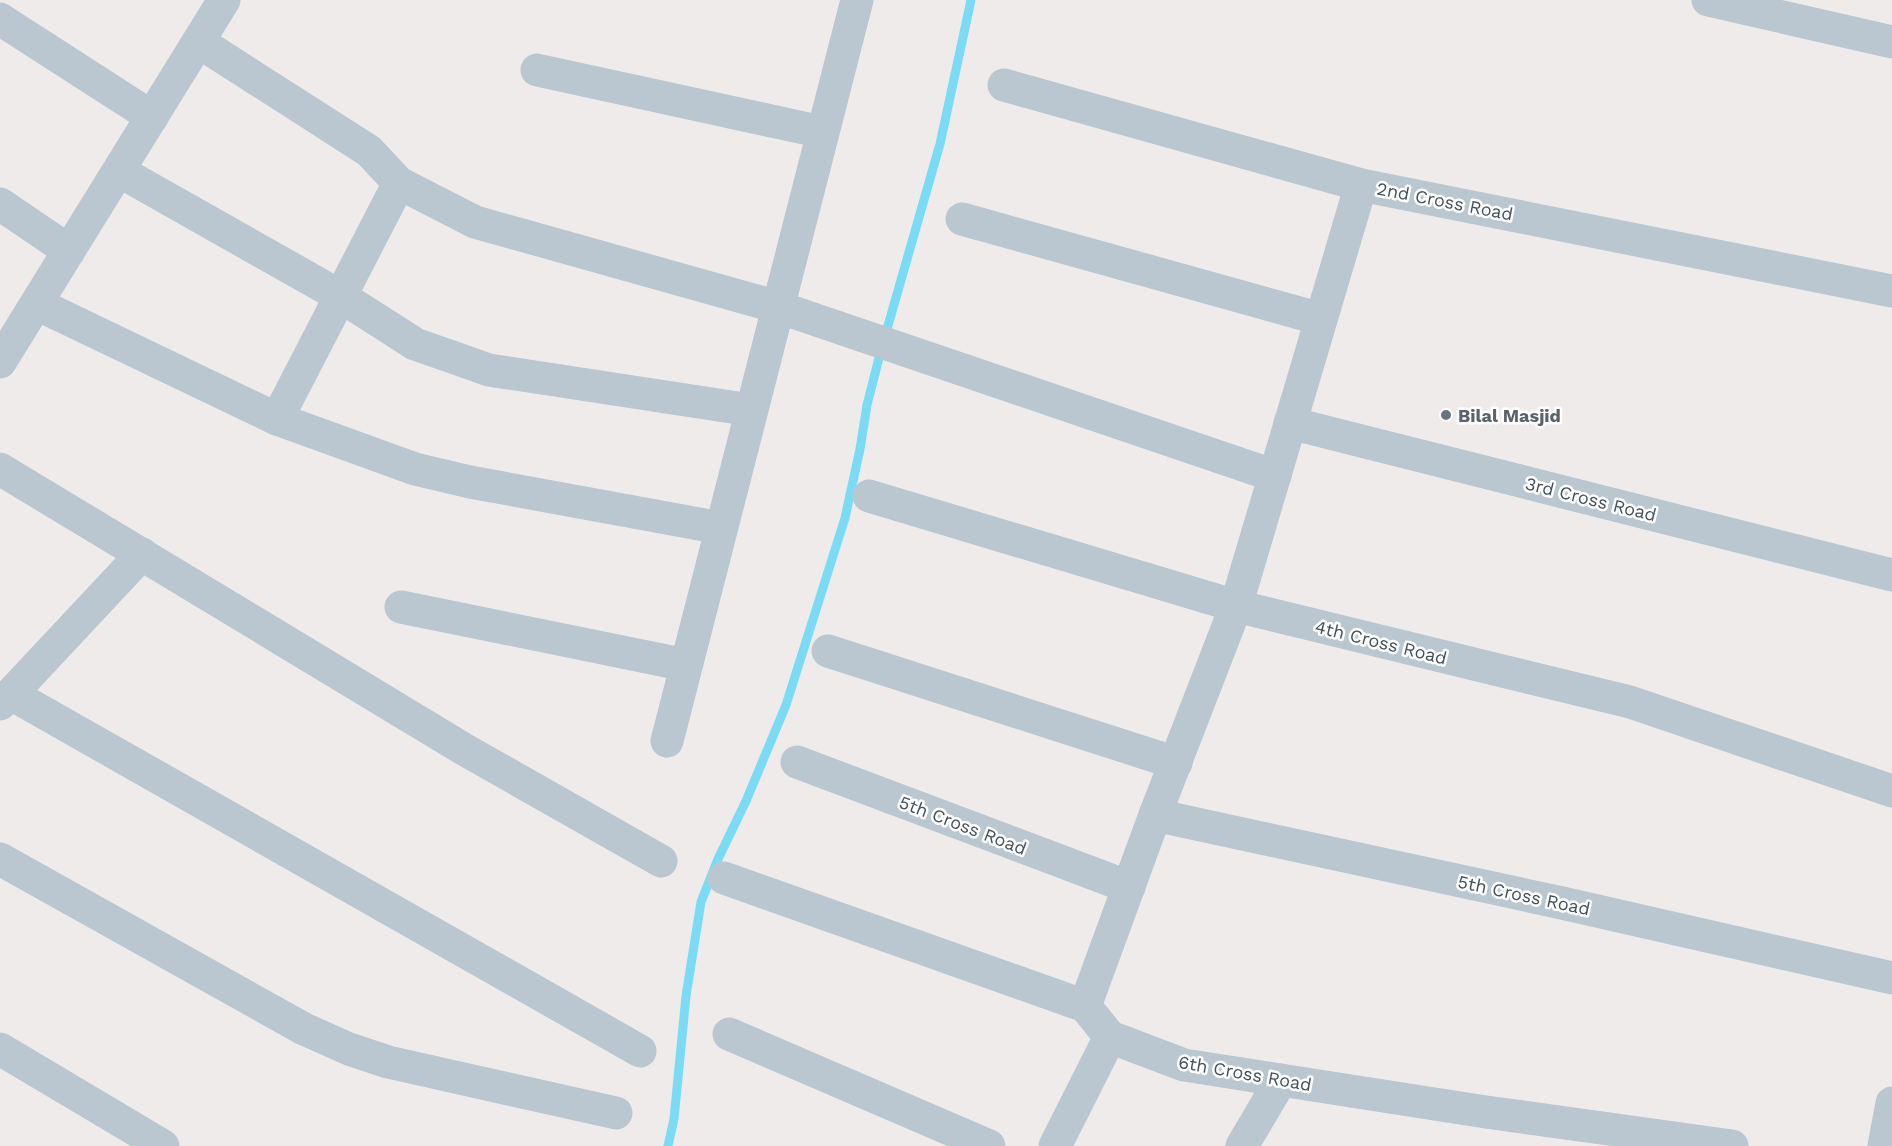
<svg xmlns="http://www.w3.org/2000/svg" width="1892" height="1146" font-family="'Work Sans',sans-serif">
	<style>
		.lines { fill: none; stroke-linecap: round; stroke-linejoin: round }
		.stream { stroke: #7bdbf5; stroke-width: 9 }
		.minor { stroke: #bac6d0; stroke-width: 33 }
		.tertiary { stroke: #bac6d0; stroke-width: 33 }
		.worship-dot { fill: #6b7280; stroke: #fff; stroke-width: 2 }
		.labels { text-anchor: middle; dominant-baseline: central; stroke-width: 5; stroke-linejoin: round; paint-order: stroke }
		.street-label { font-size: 18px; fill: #424f5b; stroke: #fff }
		.worship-label { font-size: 18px; font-weight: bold; fill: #5b616d; stroke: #fff; text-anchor: start }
	</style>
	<rect width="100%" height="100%" fill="#efebeb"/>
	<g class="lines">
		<g class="stream">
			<path d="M887,329L940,144L971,0"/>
			<path d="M668,1146L674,1119L686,996L701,902L718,859L746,801L786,705L845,518L860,449L867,405L881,350"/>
		</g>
		<g class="minor">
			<path d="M1708,0L1892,42"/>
			<path d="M0,19L152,117"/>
			<path d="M199,42L369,151L399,183L475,222L778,307L1275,476"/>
			<path d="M537,70L822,132"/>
			<path d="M1004,85L1361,185L1892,291"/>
			<path d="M119,171L340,296L415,344L489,370L751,410"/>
			<path d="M0,204L69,251"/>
			<path d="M962,219L1321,319"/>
			<path d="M37,304L277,419L415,469L470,482L721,528"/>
			<path d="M0,362L224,0"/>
			<path d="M277,419L399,183"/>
			<path d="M1290,423L1892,575"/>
			<path d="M0,469L467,751L661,861"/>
			<path d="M869,496L1236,606L1630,702L1892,791"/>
			<path d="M401,607L686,665"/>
			<path d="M828,651L1176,763"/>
			<path d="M11,694L640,1051"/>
			<path d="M0,704L11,694L142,554"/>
			<path d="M667,741L857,0"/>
			<path d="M797,762L1129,887"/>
			<path d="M1155,815L1562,903L1892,978"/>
			<path d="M0,859L304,1029L349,1049L388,1062L616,1113"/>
			<path d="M724,878L1085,1006L1110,1037L1184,1065L1486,1112L1732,1146"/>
			<path d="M1085,1006L1155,815L1236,606L1361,185"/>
			<path d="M729,1034L989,1146"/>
			<path d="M0,1049L163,1146"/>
			<path d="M1055,1146L1110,1037"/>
			<path d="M1242,1146L1281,1080"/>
		</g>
		<path class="tertiary" d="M1884,1146L1892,1103"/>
	</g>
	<circle class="worship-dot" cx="1446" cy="415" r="6"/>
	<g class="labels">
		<g class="street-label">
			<text transform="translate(1445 201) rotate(11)">2nd Cross Road</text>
			<text transform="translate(1591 499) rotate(14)">3rd Cross Road</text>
			<text transform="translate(1381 642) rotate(14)">4th Cross Road</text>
			<text transform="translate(963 825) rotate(21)">5th Cross Road</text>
			<text transform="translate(1524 895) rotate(12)">5th Cross Road</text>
			<text transform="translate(1245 1073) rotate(10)">6th Cross Road</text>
		</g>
		<g class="worship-label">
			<text x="1458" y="415">Bilal Masjid</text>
		</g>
	</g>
</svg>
